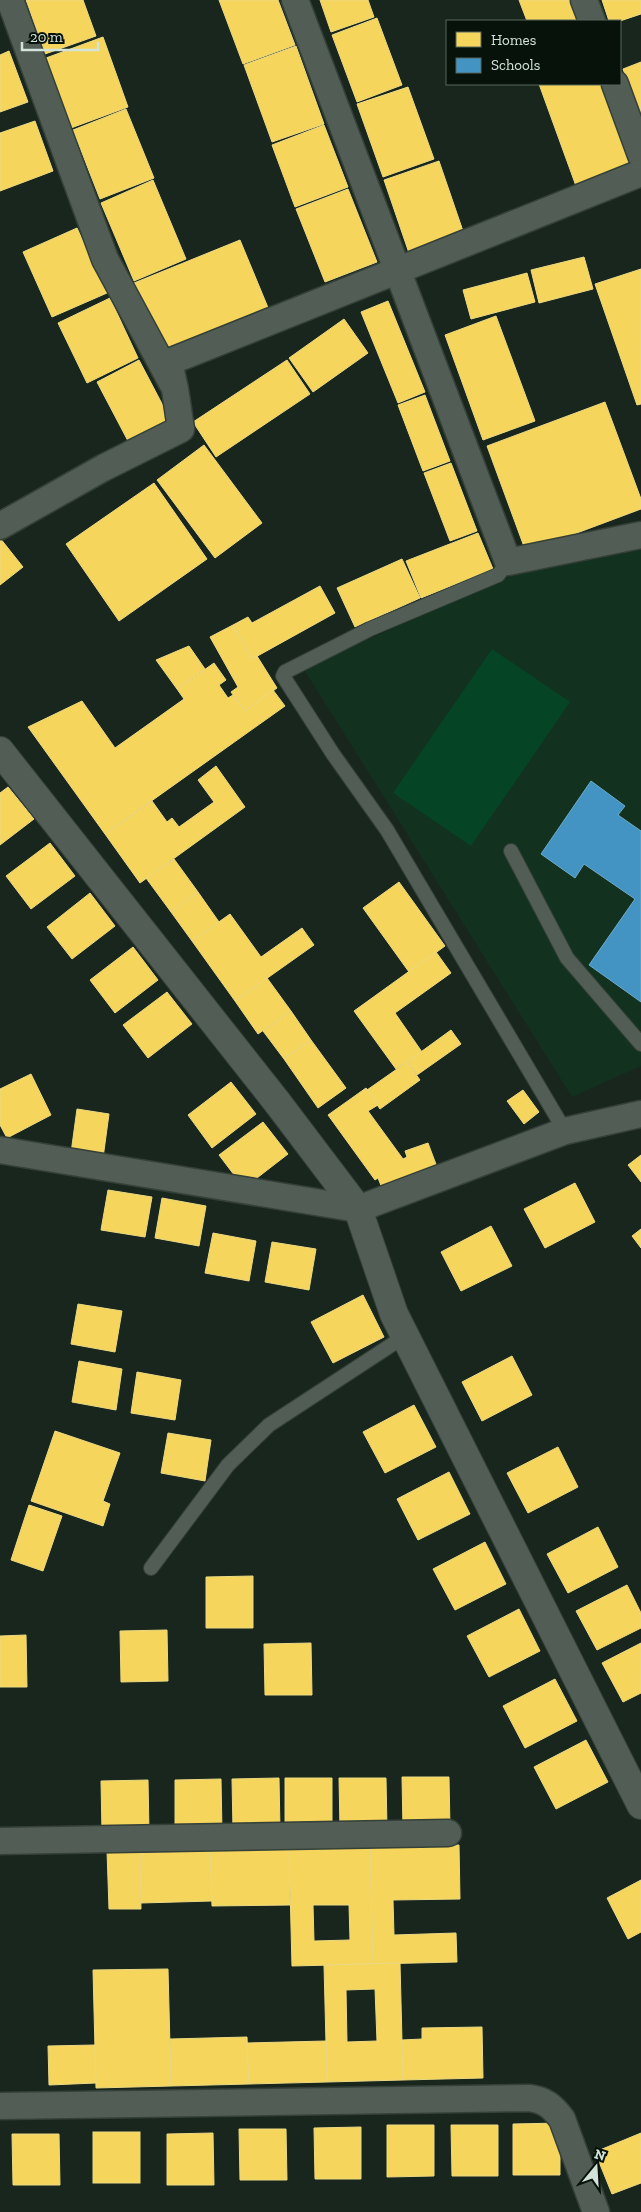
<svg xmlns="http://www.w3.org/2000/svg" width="641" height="2212" font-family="'Zilla Slab',serif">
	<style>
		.built { fill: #13311f }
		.green { fill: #054526 }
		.homes { fill: #f6d55c; stroke: #ecd982; fill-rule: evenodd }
		.schools { fill: #4393c3; stroke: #6eabca }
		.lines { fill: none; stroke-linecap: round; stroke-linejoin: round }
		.service-casing { stroke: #344038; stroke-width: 16 }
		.minor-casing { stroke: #344038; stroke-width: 29 }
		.tertiary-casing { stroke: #344038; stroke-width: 30 }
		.service { stroke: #515d55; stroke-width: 14 }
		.minor { stroke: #515d55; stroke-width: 26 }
		.tertiary { stroke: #515d55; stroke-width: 28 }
	</style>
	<rect width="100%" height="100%" fill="#19261d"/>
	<path class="built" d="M641,550V1066L572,1097L303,668L514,575Z"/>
	<path class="green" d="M492,649L570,702L471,846L393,793Z"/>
	<g class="homes">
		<path d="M26,0H83L96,36L45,54Z"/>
		<path d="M219,0H278L295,45L243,64Z"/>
		<path d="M320,0H368L374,17L331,32Z"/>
		<path d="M519,0H575L582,21H527Z"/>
		<path d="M602,0H641V14L620,21H609Z"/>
		<path d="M377,18L402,85L357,102L332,35Z"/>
		<path d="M103,37L128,107L71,128L46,58Z"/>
		<path d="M296,46L324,124L272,142L244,65Z"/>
		<path d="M9,51L28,102L0,112V55Z"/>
		<path d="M641,62V116L623,69Z"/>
		<path d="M539,84H604L634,166L576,186Z"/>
		<path d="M408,87L434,159L383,177L357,104Z"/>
		<path d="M126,109L154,178L100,199L73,130Z"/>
		<path d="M35,121L53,171L0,191V133Z"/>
		<path d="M324,125L348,187L295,207L272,145Z"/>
		<path d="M439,161L464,234L409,253L384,180Z"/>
		<path d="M153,180L186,259L134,281L101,203Z"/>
		<path d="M348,189L377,262L325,282L296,209Z"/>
		<path d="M77,228L107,293L52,317L23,252Z"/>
		<path d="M240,240L269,310L164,353L134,283Z"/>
		<path d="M584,257L593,289L539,303L531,270Z"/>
		<path d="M641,269V404L637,405L595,284Z"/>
		<path d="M527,273L535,302L471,319L463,290Z"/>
		<path d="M110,298L138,358L87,383L58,323Z"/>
		<path d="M388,301L425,392L398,403L361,312Z"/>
		<path d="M496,316L535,421L483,440L445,335Z"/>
		<path d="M344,319L368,353L313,392L289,358Z"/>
		<path d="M139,360L170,419L128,441L97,382Z"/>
		<path d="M287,360L310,394L216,457L193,422Z"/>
		<path d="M425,395L450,461L423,471L398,405Z"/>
		<path d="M605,402L641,499V509L526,552L487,446Z"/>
		<path d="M204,445L262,523L215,558L157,480Z"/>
		<path d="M451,463L477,531L450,541L424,473Z"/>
		<path d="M154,483L207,559L119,621L66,544Z"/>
		<path d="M478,533L493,569L421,598L406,561Z"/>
		<path d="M0,538L23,567L0,585Z"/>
		<path d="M402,559L420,598L355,627L337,588Z"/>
		<path d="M320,586L335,613L252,659L233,625L248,617L252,623Z"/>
		<path d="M233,625L252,659L257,656L277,688L245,711L231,692L238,687L210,637Z"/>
		<path d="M189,646L205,669L177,689L156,660Z"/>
		<path d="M214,663L226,680L219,685L228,698L233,695L245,711L273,690L285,706L105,834L28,727L82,701L115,748L184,699L177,689Z"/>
		<path d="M216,766L245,807L140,883L105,834L152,801L167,822L172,818L179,827L214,802L198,780Z"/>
		<path d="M8,787L34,819L0,845V793Z"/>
		<path d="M50,843L75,876L31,909L6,876Z"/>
		<path d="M174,859L198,892L171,912L146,878Z"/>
		<path d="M399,882L445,946L409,972L363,908Z"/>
		<path d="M198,892L219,922L192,941L171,912Z"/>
		<path d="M90,893L115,926L72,959L47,927Z"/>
		<path d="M230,914L261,957L302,928L314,945L235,1001L192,941Z"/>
		<path d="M133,947L158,980L115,1013L90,980Z"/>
		<path d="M436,952L451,973L395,1013L422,1052L396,1069L354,1011Z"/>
		<path d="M267,978L291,1011L258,1034L235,1001Z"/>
		<path d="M167,992L192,1024L148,1058L123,1025Z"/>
		<path d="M291,1011L311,1040L284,1059L263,1031Z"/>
		<path d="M451,1030L461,1044L417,1075L407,1062Z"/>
		<path d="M311,1040L346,1088L318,1108L284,1059Z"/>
		<path d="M407,1062L420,1080L380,1109L367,1090Z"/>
		<path d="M31,1074L51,1115L7,1138L0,1125V1089Z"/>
		<path d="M231,1082L256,1114L212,1148L188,1115Z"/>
		<path d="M366,1088L378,1105L368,1111L403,1159L407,1157L405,1151L428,1143L437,1167L382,1188L378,1178L375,1180L328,1115Z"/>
		<path d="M523,1090L539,1112L524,1124L507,1101Z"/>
		<path d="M77,1109L109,1114L103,1158L71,1153Z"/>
		<path d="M263,1122L288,1154L244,1188L219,1155Z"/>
		<path d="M641,1155V1182L628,1165Z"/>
		<path d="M575,1183L595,1222L545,1248L524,1209Z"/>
		<path d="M108,1190L152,1197L145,1237L101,1230Z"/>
		<path d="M162,1198L206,1206L199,1246L155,1238Z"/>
		<path d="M491,1226L512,1266L461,1291L441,1252Z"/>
		<path d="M641,1229V1248L632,1236Z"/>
		<path d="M213,1233L256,1241L249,1281L205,1273Z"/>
		<path d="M272,1242L316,1249L309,1290L265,1282Z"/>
		<path d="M363,1295L384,1337L333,1363L311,1322Z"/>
		<path d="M78,1304L122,1311L115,1352L71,1344Z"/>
		<path d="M512,1356L532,1395L482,1421L462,1382Z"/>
		<path d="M79,1361L122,1369L116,1410L72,1402Z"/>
		<path d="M137,1372L181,1380L175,1420L131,1413Z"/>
		<path d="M414,1405L436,1447L385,1473L363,1432Z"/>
		<path d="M55,1431L120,1453L103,1501L110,1504L103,1526L31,1501Z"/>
		<path d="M168,1433L211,1440L205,1481L161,1473Z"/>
		<path d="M558,1447L578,1487L528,1513L507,1473Z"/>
		<path d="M449,1472L470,1514L418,1540L397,1499Z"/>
		<path d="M29,1505L62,1516L43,1571L11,1560Z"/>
		<path d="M598,1527L618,1567L568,1593L547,1554Z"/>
		<path d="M485,1542L506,1584L455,1610L433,1569Z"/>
		<path d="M253,1576V1628H206V1577Z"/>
		<path d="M627,1585L641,1613V1628L597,1650L576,1611Z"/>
		<path d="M519,1609L540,1651L489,1677L467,1636Z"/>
		<path d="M167,1630L168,1681L121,1682L120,1631Z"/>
		<path d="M26,1635L27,1687H0V1636Z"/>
		<path d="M311,1643L312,1695H265L264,1644Z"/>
		<path d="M641,1643V1693L623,1702L602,1663Z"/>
		<path d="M555,1679L577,1721L525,1748L503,1706Z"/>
		<path d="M586,1740L608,1782L556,1809L534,1767Z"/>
		<path d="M402,1777H449L450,1828L403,1829Z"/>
		<path d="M279,1778L280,1830H233L232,1779Z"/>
		<path d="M285,1778H332V1829L285,1830Z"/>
		<path d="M339,1778H386L387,1829H340Z"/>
		<path d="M221,1779L222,1831H175V1780Z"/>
		<path d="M148,1780L149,1831L102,1832L101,1781Z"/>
		<path d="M459,1845L460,1899L393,1900L394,1935L456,1933L457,1962L373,1964L370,1847Z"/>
		<path d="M370,1847L373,1964L292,1966L289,1849ZM313,1905H349L350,1940L314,1941Z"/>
		<path d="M289,1849L290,1905L212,1906L210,1851Z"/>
		<path d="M140,1850L141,1909H109L107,1851Z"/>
		<path d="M210,1851L212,1901L141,1903L140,1853Z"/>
		<path d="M641,1880V1932L628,1939L607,1898Z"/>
		<path d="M400,1963L403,2080L327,2082L324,1965ZM375,1989L377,2041L347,2042L346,1990Z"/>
		<path d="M168,1969L171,2086L96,2088L93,1970Z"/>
		<path d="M482,2027L483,2078L403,2080L402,2040L422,2039V2028Z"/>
		<path d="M247,2037L249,2084L171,2086L170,2039Z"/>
		<path d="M326,2041L327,2082L249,2084L247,2043Z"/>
		<path d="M95,2045L96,2083L49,2085L48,2046Z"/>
		<path d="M560,2123V2175H513V2124Z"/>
		<path d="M387,2125H434V2176L387,2177Z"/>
		<path d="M451,2125H498V2176H452Z"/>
		<path d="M361,2127V2179H315L314,2128Z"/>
		<path d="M239,2129H286L287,2180H240Z"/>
		<rect x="93" y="2132" width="47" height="51"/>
		<path d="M213,2133L214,2185H167V2134Z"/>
		<path d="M641,2133V2183L612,2194L595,2152Z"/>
		<path d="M12,2134H59L60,2185H13Z"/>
	</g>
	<path class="schools" d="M591,781L625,806L618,815L641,831V1002L589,965L635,899L584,864L575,878L541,854Z"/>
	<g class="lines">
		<defs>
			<g id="service">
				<path d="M508,562L498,575L370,629L285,672L283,676L333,754L387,830L565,1131"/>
				<path d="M511,851L567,958L641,1044"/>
				<path d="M151,1568L228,1465L269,1425L405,1336"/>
			</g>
			<g id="minor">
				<path d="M10,0L105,259L172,383"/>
				<path d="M295,0L508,562L641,535"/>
				<path d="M584,0L592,21"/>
				<path d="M615,84L641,155"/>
				<path d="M0,526L103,468L181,429L175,389L169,362L641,173"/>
				<path d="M0,1150L358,1209L565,1131L641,1114"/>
				<path d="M0,1841L448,1833"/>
				<path d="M0,2106L529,2098C545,2100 552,2106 562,2119L596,2212"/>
			</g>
			<path id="tertiary" d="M0,751L277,1102L358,1209L394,1314L641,1805"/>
		</defs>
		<use href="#service" class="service-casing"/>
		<use href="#minor" class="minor-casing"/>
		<use href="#tertiary" class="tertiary-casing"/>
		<use href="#service" class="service"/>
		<use href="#minor" class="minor"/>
		<use href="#tertiary" class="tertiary"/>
	</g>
	<rect x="446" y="20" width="175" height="65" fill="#07120b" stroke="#59665d"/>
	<rect x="456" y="32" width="25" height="15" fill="#f6d55c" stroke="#59665d"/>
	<text x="491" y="45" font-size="15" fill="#d4e3d9">Homes</text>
	<rect x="456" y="58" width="25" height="15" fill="#4393c3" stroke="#59665d"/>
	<text x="491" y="70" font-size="15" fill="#d4e3d9">Schools</text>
	<g transform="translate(596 2167) rotate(18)" stroke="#07120b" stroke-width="4" paint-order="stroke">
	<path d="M0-4L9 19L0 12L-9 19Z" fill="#d4e3d9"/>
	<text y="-8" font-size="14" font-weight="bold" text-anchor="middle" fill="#d4e3d9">N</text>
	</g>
	<path d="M22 42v8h76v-8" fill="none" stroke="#d4e3d9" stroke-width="2.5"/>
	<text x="30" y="42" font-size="15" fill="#d4e3d9" stroke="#07120b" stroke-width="4" paint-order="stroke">20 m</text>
</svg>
